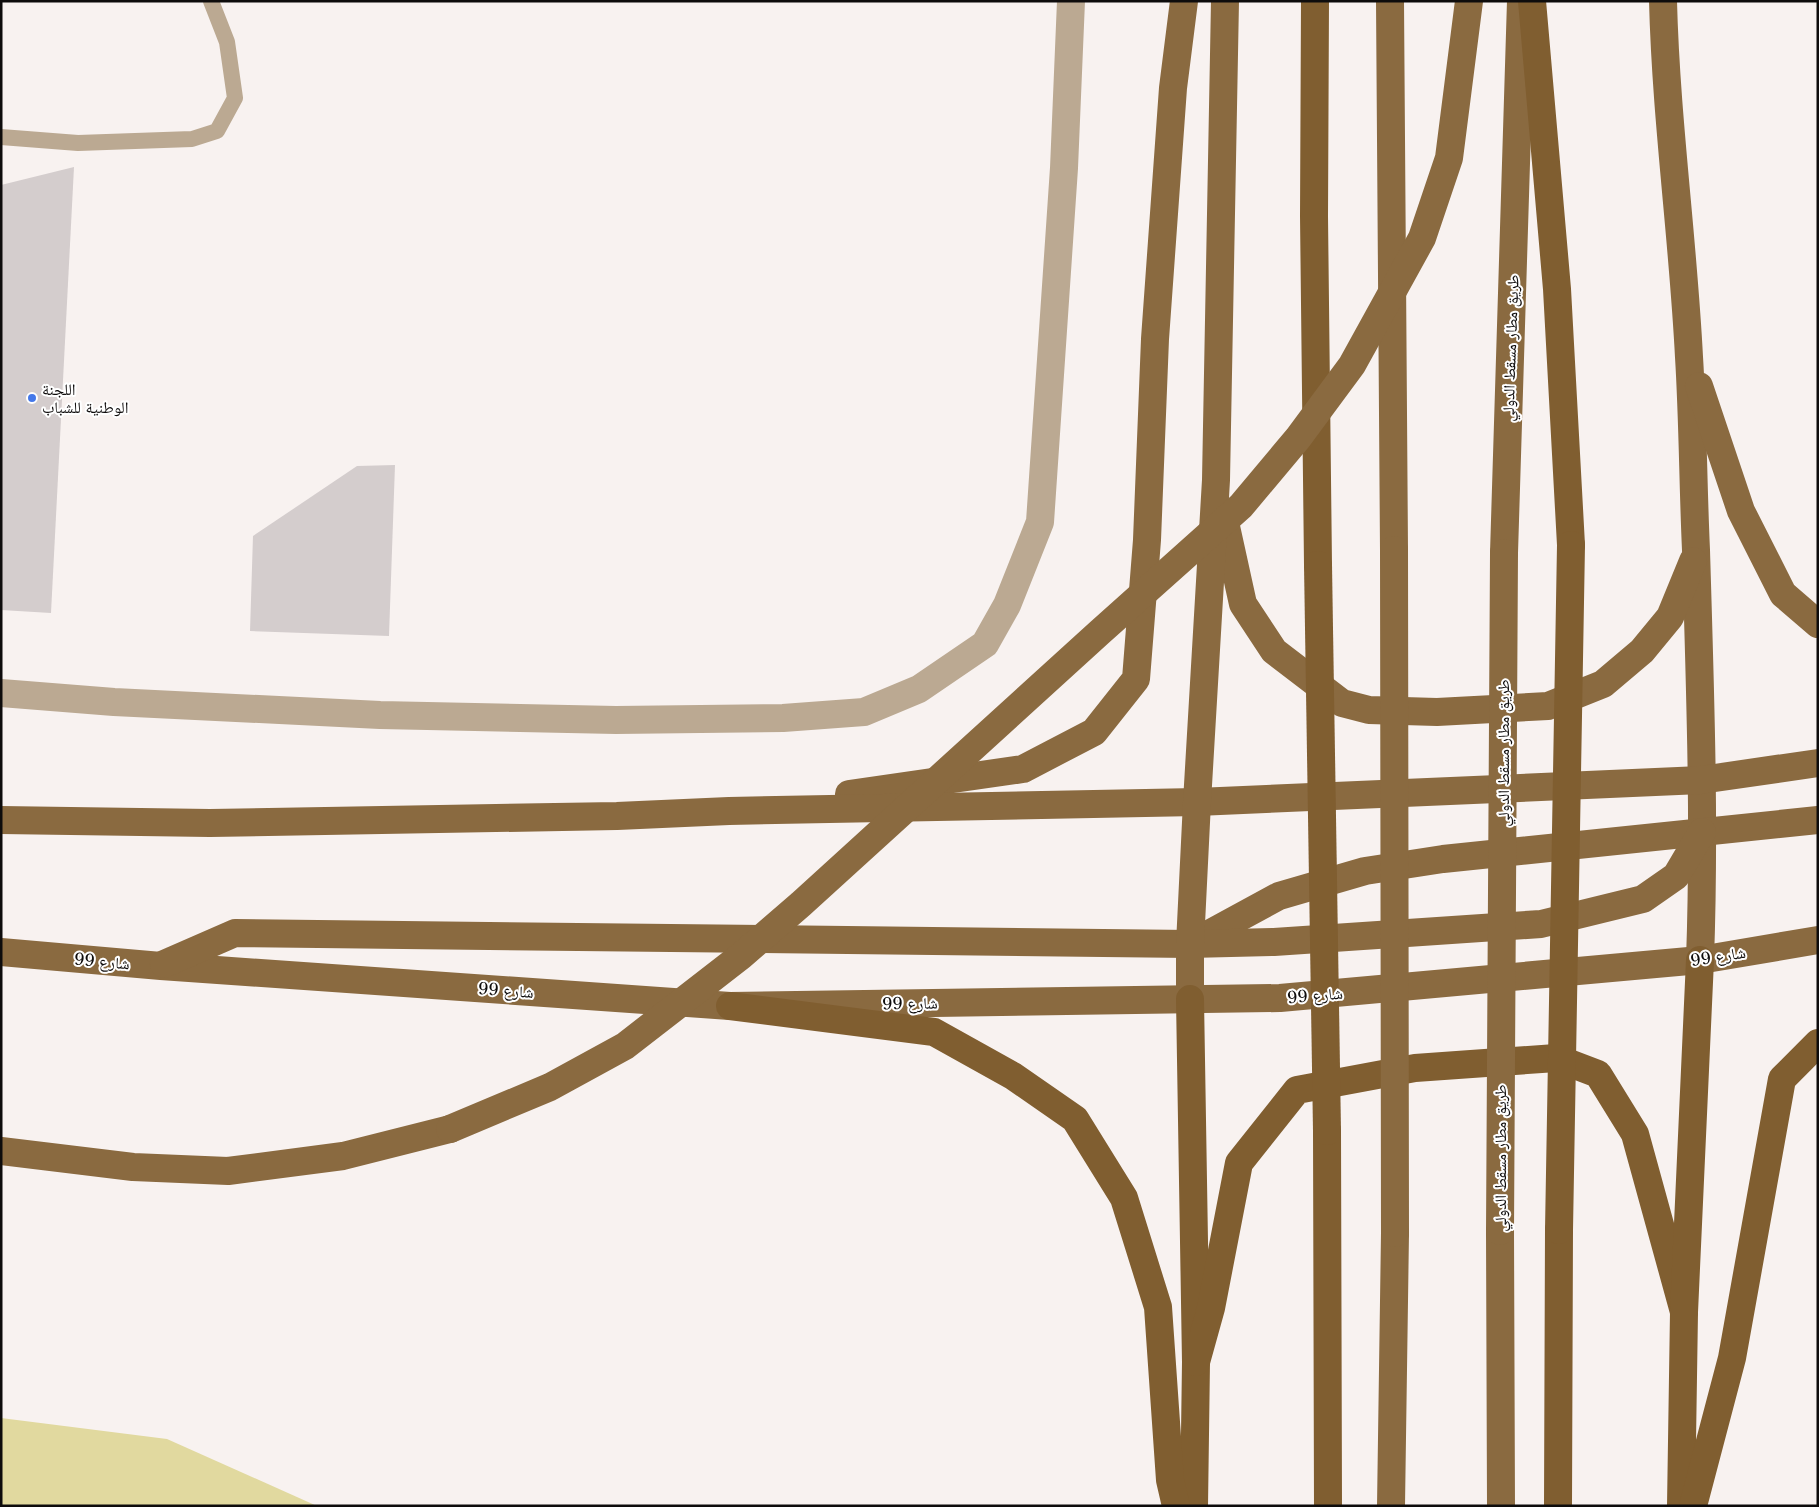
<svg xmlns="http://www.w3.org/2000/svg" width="1819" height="1507" font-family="'Libre Baskerville','Noto Naskh Arabic',serif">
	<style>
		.green { fill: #e1d99f }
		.building { fill: #d4cdcd }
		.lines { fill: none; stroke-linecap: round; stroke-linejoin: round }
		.service { stroke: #bba992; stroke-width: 16 }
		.minor { stroke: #bba992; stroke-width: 28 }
		.primary { stroke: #8a6a40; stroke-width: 28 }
		.trunk { stroke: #805e30; stroke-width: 28 }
		.primary-bridge { stroke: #8a6a40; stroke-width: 28 }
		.trunk-bridge { stroke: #805e30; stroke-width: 28 }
		.poi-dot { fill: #4478e9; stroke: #fff; stroke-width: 2 }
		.labels { text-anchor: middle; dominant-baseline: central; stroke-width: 4; stroke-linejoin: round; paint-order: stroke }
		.street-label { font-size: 16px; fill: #0e0c0c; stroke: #fff }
		.poi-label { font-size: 16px; fill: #0e0c0c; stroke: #fff; text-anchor: start }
	</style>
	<rect width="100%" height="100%" fill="#f8f2f0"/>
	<path class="green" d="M1,1418L167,1439L317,1506H1Z"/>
	<g class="building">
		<path d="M74,167L51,613L1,610V185Z"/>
		<path d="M395,465L389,636L250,631L253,536L357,466Z"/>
	</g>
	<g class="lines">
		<path class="service" d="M1,137L78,143L192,139L217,131L235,98L227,42L211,1"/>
		<path class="minor" d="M1,693L114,702L380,715L616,720L783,718L864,712L919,689L985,644L1007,605L1040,522L1064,168L1071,1"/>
		<g class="primary">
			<path d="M1390,1L1394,550"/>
			<path d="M1663,1C1666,120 1683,238 1689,357C1693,421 1693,486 1696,550C1700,686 1705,823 1700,960"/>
			<path d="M1699,386L1741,511L1783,594L1818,624"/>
			<path d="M1223,513L1243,604L1274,651L1342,703L1369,710L1437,712L1548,706L1603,684L1642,651L1670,617L1693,561"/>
			<path d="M1504,553L1521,1"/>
			<path d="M849,794L1023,769L1094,732L1136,679L1147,540L1155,339L1173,88L1184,1"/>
			<path d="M1,820L210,823L617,816L729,811L1197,802L1701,780L1818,763"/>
			<path d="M1196,941L1279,896L1365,871L1443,859L1818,820"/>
			<path d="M1,952L161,966L730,1006L1280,998L1700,960L1818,940"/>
			<path d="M164,964L235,933L1190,944L1274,942L1541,924L1643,899L1676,876L1702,832"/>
			<path d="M1190,999V944L1197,802L1216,480L1225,1"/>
			<path d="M1,1151L133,1167L228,1171L343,1156L450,1129"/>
			<path d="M1500,1231L1501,1506"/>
			<path d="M1391,1506L1395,1233"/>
		</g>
		<g class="trunk">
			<path d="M1315,1L1314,216L1318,565"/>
			<path d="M1532,1L1557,289L1571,545"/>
			<path d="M1190,999L1196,1362L1194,1506"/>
			<path d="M730,1006L934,1032L1013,1076L1075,1119L1124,1198L1158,1307L1170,1480L1176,1506"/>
			<path d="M1327,1131L1328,1506"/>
			<path d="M1196,1362L1211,1308L1239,1163L1297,1090L1415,1068L1556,1058L1598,1074L1635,1134L1684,1312"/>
			<path d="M1558,1506L1559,1230"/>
			<path d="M1681,1506L1684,1312L1700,960"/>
			<path d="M1693,1506L1732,1358L1782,1079L1818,1043"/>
		</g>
		<g class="primary-bridge">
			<path d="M1394,550L1395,1233"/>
			<path d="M450,1129L550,1087L625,1046L741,956L801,904L1100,632L1241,506L1298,438L1352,365L1422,238L1449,158L1469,1"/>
			<path d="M1500,1231L1504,553"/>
		</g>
		<g class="trunk-bridge">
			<path d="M1318,565L1327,1131"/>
			<path d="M1559,1230L1571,545"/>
		</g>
	</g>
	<circle class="poi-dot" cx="32" cy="398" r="5"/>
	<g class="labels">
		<g class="street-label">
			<text transform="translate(1510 348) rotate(-88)">طريق مطار مسقط الدولي</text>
			<text transform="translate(1503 753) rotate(-90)">طريق مطار مسقط الدولي</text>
			<text transform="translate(1718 956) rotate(-9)">99 شارع</text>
			<text transform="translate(102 961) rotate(5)">99 شارع</text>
			<text transform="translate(506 990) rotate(4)">99 شارع</text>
			<text transform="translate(1315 995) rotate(-5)">99 شارع</text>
			<text transform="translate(910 1003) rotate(-1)">99 شارع</text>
			<text transform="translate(1500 1158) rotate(-90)">طريق مطار مسقط الدولي</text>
		</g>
		<g class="poi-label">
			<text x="42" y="389">اللجنة<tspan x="42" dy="18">الوطنية للشباب</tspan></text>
		</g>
	</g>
	<rect width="1819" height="1507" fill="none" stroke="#0e0c0c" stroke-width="5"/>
</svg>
